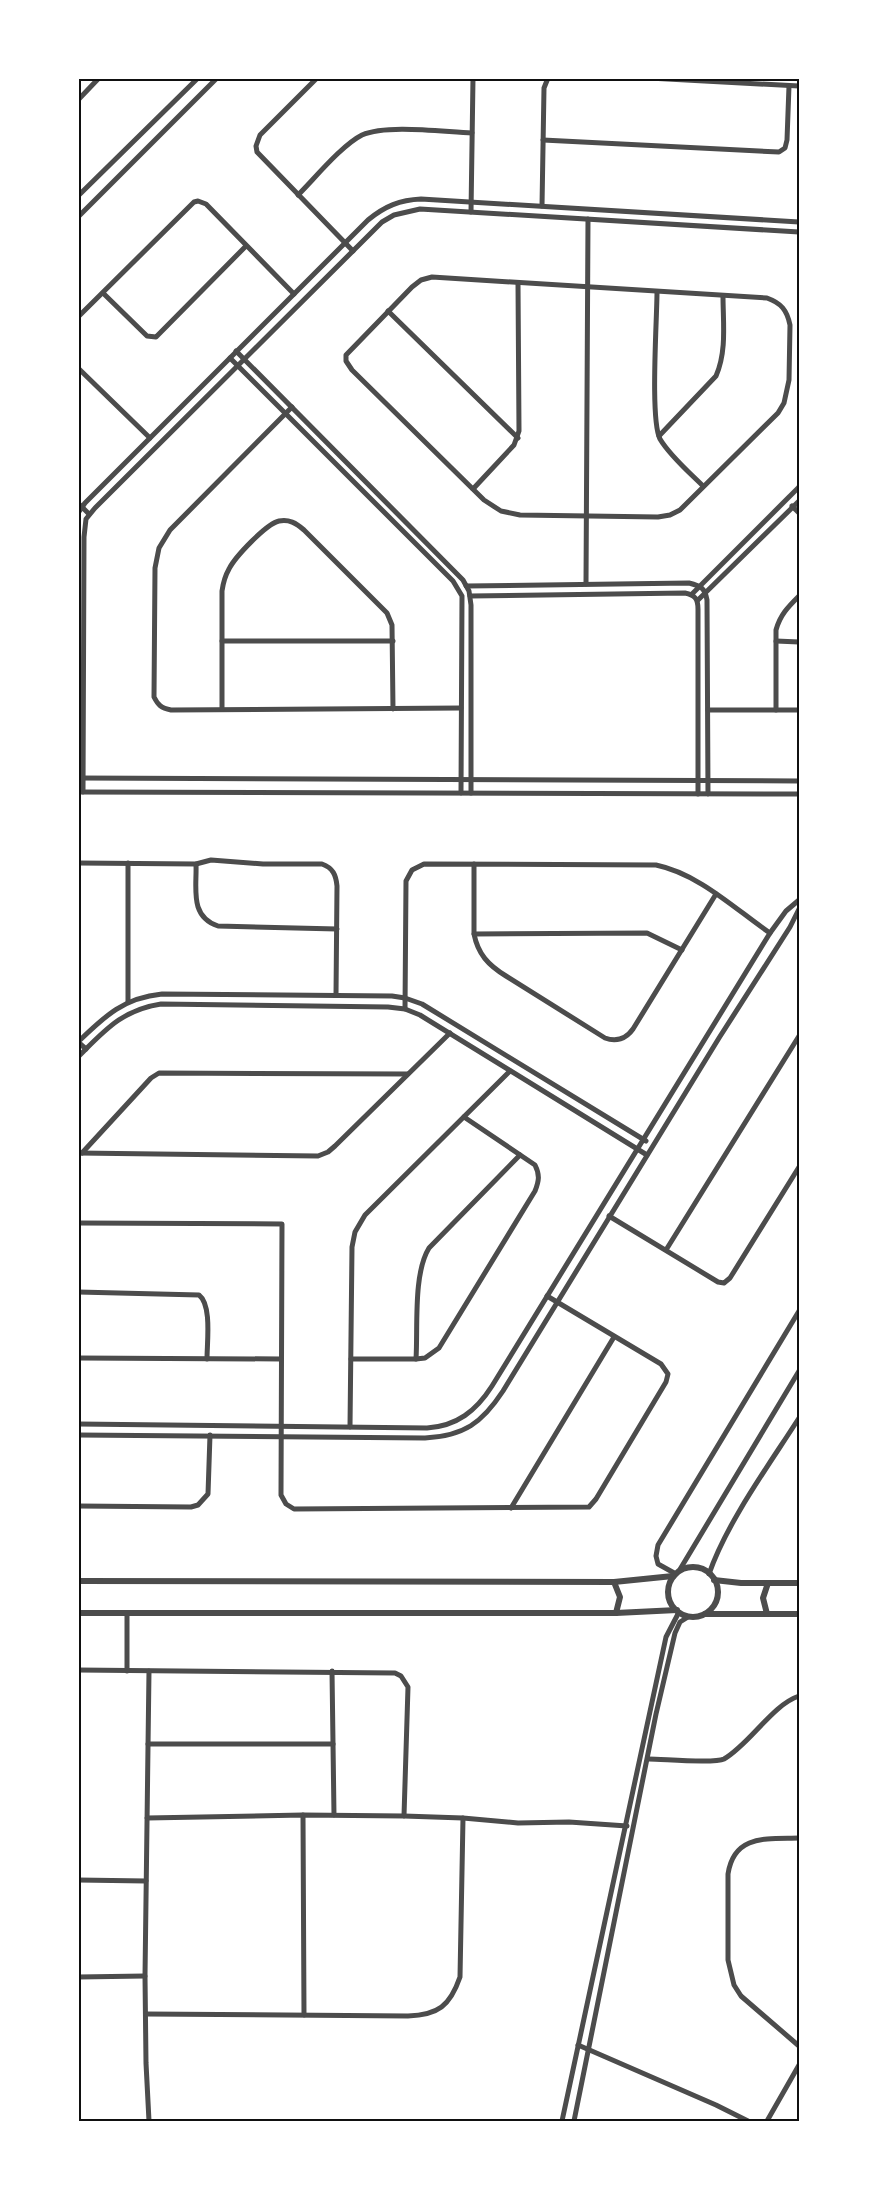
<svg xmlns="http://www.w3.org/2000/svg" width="877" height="2199" font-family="Spectral,serif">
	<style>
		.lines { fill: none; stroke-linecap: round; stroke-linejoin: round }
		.minor { stroke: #4c4c4c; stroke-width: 5 }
		.tertiary { stroke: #4c4c4c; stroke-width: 6 }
		.neatline { fill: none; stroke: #111; stroke-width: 2 }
	</style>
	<rect width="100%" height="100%" fill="#fff"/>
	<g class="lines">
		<g class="minor">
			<path d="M317,78L260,135L256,146L257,152L353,251"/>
			<path d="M649,78L799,86"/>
			<path d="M78,100L99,78"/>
			<path d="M543,140L779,152L785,148L787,140L789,86"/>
			<path d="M298,195C315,178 342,145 362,135C387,124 444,132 472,133"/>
			<path d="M78,196L198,78"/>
			<path d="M542,206L544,88L548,78"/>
			<path d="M471,212L473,78"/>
			<path d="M78,217L217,78"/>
			<path d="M432,277L767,298C781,303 787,310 790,325L789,380L784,403L778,413L680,510L670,515L658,517L520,515L501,511L484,500L352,370L346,361V355L412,287L421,280Z"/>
			<path d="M657,292C657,319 650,420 660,439C670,456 689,472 703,486"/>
			<path d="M103,293L147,336L156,337L246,246"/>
			<path d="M388,311L518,438"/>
			<path d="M78,317L194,202L198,201L206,204L294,294"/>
			<path d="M236,351L463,580L469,591L471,605V793"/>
			<path d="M230,358L453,581L462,596L461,793"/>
			<path d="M78,368L150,438"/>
			<path d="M292,407L170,530L159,548L155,568L154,697C158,705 161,708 171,710L461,708"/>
			<path d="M659,436L716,376C727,351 723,322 723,296"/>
			<path d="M473,489L514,445L519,431L518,283"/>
			<path d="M78,503L89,514"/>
			<path d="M792,506L799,513"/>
			<path d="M78,513L85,503L368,220C385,206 400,200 421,199L799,222"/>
			<path d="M586,584L588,219"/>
			<path d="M466,586L689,583C701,586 705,588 707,600L708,794"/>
			<path d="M692,594L799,487"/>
			<path d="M470,596L685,593C695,595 698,599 698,609V794"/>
			<path d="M698,600L799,501"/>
			<path d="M222,641H393"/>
			<path d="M776,641L799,642"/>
			<path d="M222,709V591C223,584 225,576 229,569C235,557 266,524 279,521C289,519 296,523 304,530L387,613L392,625L393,709"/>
			<path d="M708,710H799"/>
			<path d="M776,710V630C780,615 788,607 799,596"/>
			<path d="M78,778L799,781"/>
			<path d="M78,792L799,794"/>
			<path d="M83,792L84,537L86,519L95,508L382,222L394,215L420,209L799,232"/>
			<path d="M78,863L196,864L211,860L263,864H322C333,868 336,875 337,886L336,995"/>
			<path d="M128,863V1001"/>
			<path d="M196,864C197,888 189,916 218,926L337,929"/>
			<path d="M474,864V934C478,954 488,965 506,976L605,1038C616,1042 626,1039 633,1029L716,894"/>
			<path d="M474,934L647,933L682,950"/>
			<path d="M405,1009L406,881L412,870L424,864L656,865C699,874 735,909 770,933"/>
			<path d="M86,1049L78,1042C105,1016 123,998 162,994L392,996L405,998L422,1004L646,1141"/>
			<path d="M78,1057C105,1030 122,1010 161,1004L388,1007L405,1009L420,1015L647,1155"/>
			<path d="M78,1153L318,1156L328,1152L335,1146L450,1033"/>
			<path d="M82,1153L151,1078L159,1073L408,1074"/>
			<path d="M609,1216L718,1282L724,1283L730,1278L799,1167"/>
			<path d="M78,1223L282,1224L281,1495L286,1504L294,1509L589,1507L596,1499L666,1382L668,1374L661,1364L547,1296"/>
			<path d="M666,1250L799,1036"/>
			<path d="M78,1292L199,1295C212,1305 207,1342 207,1359"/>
			<path d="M78,1358L281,1359"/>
			<path d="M351,1359H416L425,1358L439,1348L535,1191C539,1181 540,1175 535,1165L464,1117"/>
			<path d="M416,1359C418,1328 413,1274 429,1248L520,1155"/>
			<path d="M78,1424L427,1428C457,1426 476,1411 492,1386L770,933L786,911L799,900"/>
			<path d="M350,1427L352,1247L355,1232L365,1215L510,1071"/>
			<path d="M78,1435L425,1438C464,1436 482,1423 503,1391L719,1038L790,927L799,909"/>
			<path d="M78,1506L191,1507L198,1505L208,1494L210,1435"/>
			<path d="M511,1508L614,1337"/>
			<path d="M679,1571L799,1371"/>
			<path d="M676,1574L658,1564L656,1556L658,1545L799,1311"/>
			<path d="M709,1574C727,1522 769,1465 799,1418"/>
			<path d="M78,1670L395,1673L401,1676L408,1687L404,1816"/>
			<path d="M127,1671V1613"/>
			<path d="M149,1671L145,1976L146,2063L149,2121"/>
			<path d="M332,1671L334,1815"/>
			<path d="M148,1744H333"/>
			<path d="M649,1759C663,1759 714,1764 724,1759C750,1744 772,1705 799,1696"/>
			<path d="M303,1815L304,2015"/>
			<path d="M147,1818L303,1815L404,1816L463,1818L518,1823L569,1822L627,1826"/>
			<path d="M799,1838C767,1839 734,1834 728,1874V1960L734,1985L741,1996L799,2046"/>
			<path d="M78,1880L146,1881"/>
			<path d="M78,1977L145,1976"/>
			<path d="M146,2014L408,2016C438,2015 450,2006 460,1977L463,1818"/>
			<path d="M578,2045L716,2105L748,2121"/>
			<path d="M562,2121L666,1637L679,1612"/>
			<path d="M574,2121L656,1714L675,1633L680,1622L688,1617"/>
			<path d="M767,2121L799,2065"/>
		</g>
		<g class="tertiary">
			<circle cx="693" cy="1592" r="25"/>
			<path d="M714,1580L741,1583H799"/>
			<path d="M78,1581L614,1582L673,1576"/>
			<path d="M614,1582L620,1597L616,1613"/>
			<path d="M78,1613H616L677,1610"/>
			<path d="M705,1614H799"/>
			<path d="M767,1614L763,1598L768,1583"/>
		</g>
	</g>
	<rect width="877" height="2199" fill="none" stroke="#ffffff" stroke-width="159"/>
	<rect x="80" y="80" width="718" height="2040" class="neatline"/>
</svg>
